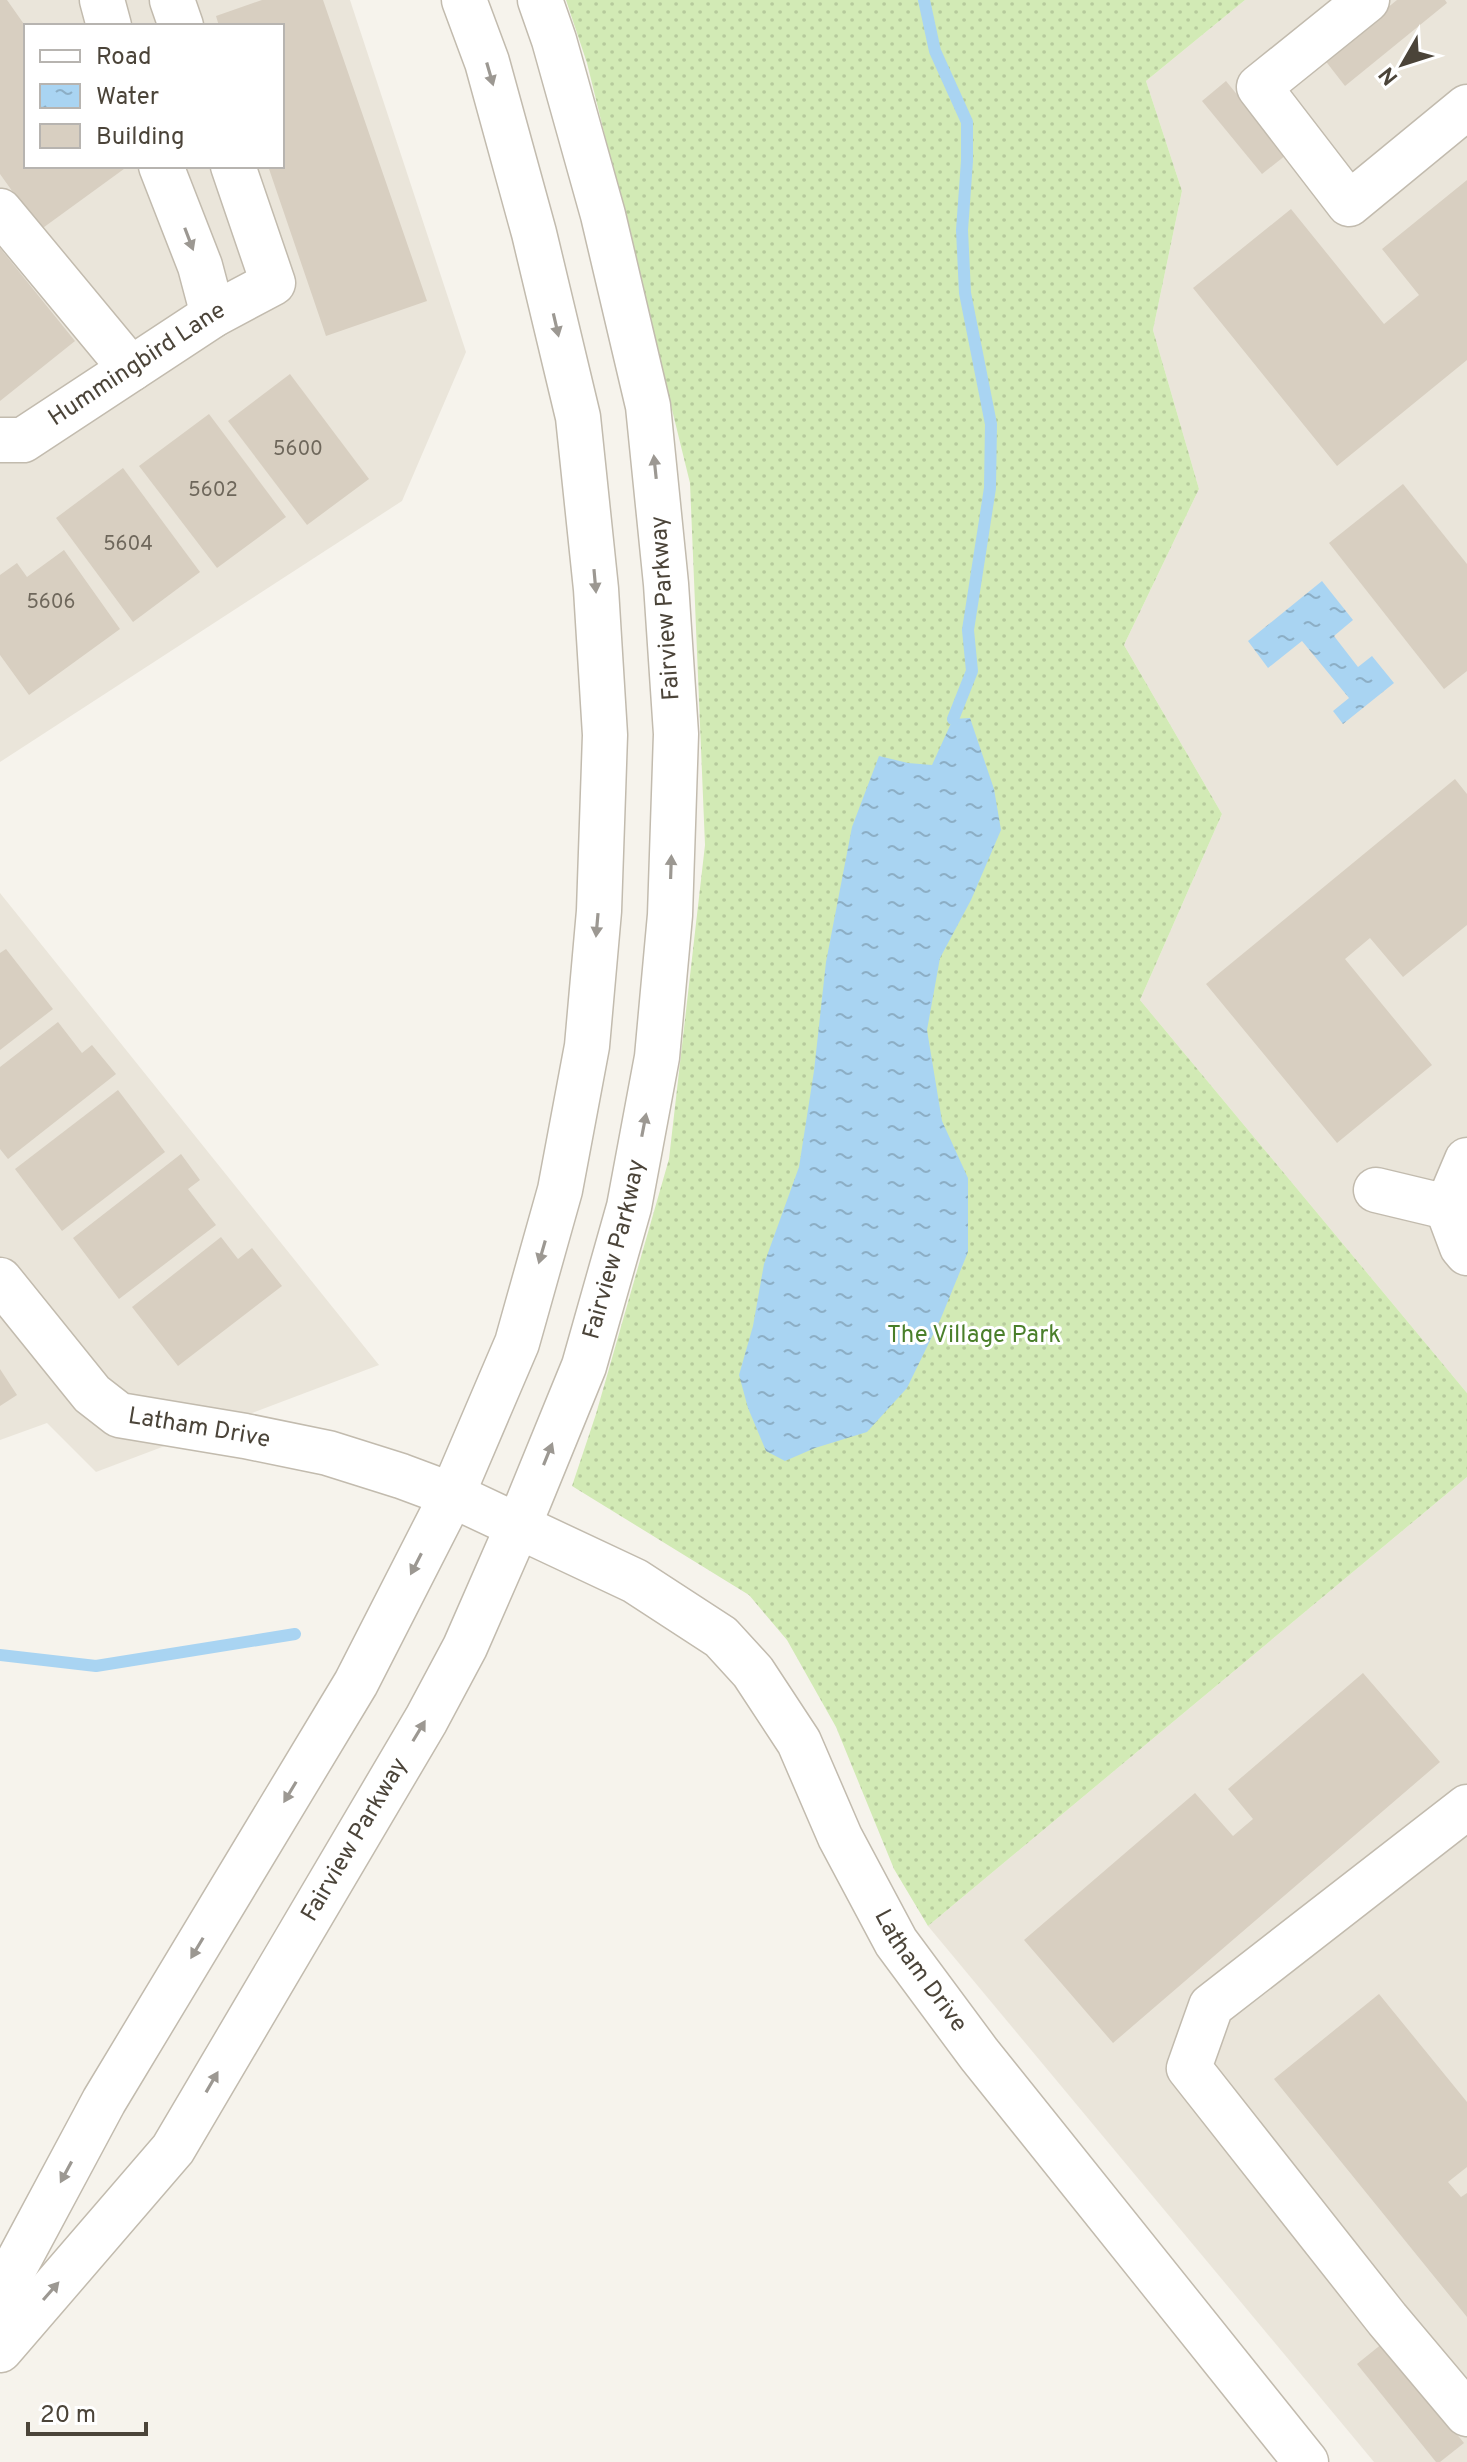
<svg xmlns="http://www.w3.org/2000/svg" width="1467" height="2462" font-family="Overpass,sans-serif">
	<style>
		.residential { fill: #eae5da; fill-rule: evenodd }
		.grass { fill: url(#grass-dots) }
		.water { fill: url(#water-ripples) }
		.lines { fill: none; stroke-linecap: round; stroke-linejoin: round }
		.stream { stroke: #a9d4f2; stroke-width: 12 }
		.building { fill: #d8cfc1 }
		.minor-casing { stroke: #c2bbae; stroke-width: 47 }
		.minor { stroke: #fff; stroke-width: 44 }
		.oneway { fill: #9c9892 }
		.labels { text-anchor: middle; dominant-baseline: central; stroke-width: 6; stroke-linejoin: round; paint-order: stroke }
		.number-label { font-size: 20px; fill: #6e675b }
		.street-label { font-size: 24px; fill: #4b4439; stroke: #fff }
		.park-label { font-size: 24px; fill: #4a7f2a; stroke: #fff }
	</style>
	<defs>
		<pattern id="grass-dots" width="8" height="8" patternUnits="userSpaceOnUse" patternTransform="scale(2)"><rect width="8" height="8" fill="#d2eab5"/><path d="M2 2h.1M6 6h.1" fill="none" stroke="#b6ca9c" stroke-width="1.8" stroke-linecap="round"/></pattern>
		<pattern id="water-ripples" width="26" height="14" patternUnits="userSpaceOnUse" patternTransform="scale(2)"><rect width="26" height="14" fill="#a9d4f2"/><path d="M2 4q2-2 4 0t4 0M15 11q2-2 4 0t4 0" fill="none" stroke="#8caec5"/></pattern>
	</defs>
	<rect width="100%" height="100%" fill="#f6f3ec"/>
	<g class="residential">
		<path d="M0,0H350L466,352L402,501L0,762ZM26,26H282V166H26Z"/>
		<path d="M1245,0H1467V1393L1140,1000L1222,814L1124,645L1199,489L1153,330L1182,191L1146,81Z"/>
		<path d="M0,893L379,1365L96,1472L47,1423L0,1440Z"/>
		<path d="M1467,1477V2462H1374L928,1926Z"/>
	</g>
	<path class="grass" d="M566,0H1245L1146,81L1182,191L1153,330L1199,489L1124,645L1222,814L1140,1000L1467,1393V1477L928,1926L894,1869L836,1727L787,1640L749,1595L572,1486L596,1414L669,1159L705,845L690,483L587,63Z"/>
	<g class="water">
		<path d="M1322,581L1353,620L1334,636L1358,667L1372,656L1394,683L1343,724L1333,711L1349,698L1302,641L1268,668L1248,641Z"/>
		<path d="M970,718L994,789L1001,830L971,900L940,958L927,1030L942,1121L968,1178V1252L941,1318L907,1388L867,1432L815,1448L785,1461L766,1451L748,1408L739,1375L753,1326L764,1264L799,1167L814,1071L826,962L852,827L879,756L908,763L932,765L953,719Z"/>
	</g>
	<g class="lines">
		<g class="stream">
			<path d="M924,0L935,51L967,122V161L962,230L965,293L991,424L990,488L968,630L972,671L953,719"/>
			<path d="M0,1655L96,1666L295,1634"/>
		</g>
	</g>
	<g class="building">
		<path d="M0,0H7L26,27V166H128L40,230L0,174Z"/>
		<path d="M262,0H323L427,301L326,336L268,166H282V26H219L216,16Z"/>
		<path d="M1397,0H1445L1447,3L1345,86L1324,59Z"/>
		<path d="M1226,81L1286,155L1262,174L1202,101Z"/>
		<path d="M1467,180V360L1337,466L1193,288L1291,209L1384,324L1419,295L1382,249Z"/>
		<path d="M0,248L75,341L0,401Z"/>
		<path d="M290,374L369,479L307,525L228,421Z"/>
		<path d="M209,414L286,517L217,568L139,466Z"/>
		<path d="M123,468L200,572L133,622L56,518Z"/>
		<path d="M1403,484L1467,564V671L1444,689L1329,543Z"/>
		<path d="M64,550L120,629L29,695L0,655V575L17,563L27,577Z"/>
		<path d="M1455,779L1467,794V925L1403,977L1370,938L1345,959L1432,1065L1337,1143L1206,984Z"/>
		<path d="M6,949L53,1009L0,1050V953Z"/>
		<path d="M58,1022L82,1053L92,1045L116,1074L8,1159L0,1149V1067Z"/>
		<path d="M118,1090L165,1152L62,1231L15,1169Z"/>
		<path d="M181,1154L200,1180L188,1189L216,1225L119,1299L73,1238Z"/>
		<path d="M221,1237L238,1259L252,1248L282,1286L178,1366L132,1307Z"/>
		<path d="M0,1369L17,1395L0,1406Z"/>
		<path d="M1363,1673L1440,1762L1113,2043L1024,1940L1195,1793L1233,1836L1253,1819L1228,1789Z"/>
		<path d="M1379,1994L1467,2102V2167L1448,2182L1461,2197L1467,2193V2317L1274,2079Z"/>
		<path d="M1383,2343L1464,2443L1440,2462H1436L1357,2364Z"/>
	</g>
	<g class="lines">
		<defs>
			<g id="minor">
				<path d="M102,0L109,26"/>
				<path d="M172,0L181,26"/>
				<path d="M1367,0L1259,87L1349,204L1467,107"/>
				<path d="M161,166L200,266L213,315"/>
				<path d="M0,211L131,369"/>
				<path id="s1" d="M0,440H23L213,315L273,283L233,166"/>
				<path d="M1467,1160L1447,1207L1462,1247L1467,1253"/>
				<path d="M1376,1190L1447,1207"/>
				<path id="s2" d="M0,1280L92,1394L119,1415L245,1436L328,1453L401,1476L452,1495L635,1581L721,1637L753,1672L799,1742L840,1837L896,1942L979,2054L1306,2462"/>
				<path d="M1467,1807L1211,2006L1189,2068L1387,2319L1467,2414"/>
				<path d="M0,2295L104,2101L356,1683L452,1495L517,1343L560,1190L587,1046L599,911L605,735L596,589L578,417L534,233L487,62L464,0"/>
				<path id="s3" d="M0,2350L173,2149L426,1720L465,1647L528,1503L584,1366L629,1207L657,1057L670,915L676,734L666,584L648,406L603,215L554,40L540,0"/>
			</g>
		</defs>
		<use href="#minor" class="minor-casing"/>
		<use href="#minor" class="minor"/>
	</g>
	<defs><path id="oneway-solid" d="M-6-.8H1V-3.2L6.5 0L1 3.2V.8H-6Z" transform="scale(2)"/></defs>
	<g class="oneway">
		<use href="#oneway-solid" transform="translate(490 74) rotate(74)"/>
		<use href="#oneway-solid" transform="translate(189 239) rotate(69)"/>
		<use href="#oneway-solid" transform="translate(556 325) rotate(77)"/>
		<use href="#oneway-solid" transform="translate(655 467) rotate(-96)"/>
		<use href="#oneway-solid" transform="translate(595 581) rotate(85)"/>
		<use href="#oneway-solid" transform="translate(671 867) rotate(-88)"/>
		<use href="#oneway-solid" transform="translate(597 925) rotate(95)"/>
		<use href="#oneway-solid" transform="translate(644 1125) rotate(-79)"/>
		<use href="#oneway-solid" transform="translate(542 1252) rotate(106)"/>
		<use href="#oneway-solid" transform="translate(548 1454) rotate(-68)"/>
		<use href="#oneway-solid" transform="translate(416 1564) rotate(117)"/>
		<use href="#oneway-solid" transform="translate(419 1731) rotate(-59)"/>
		<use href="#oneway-solid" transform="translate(290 1792) rotate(121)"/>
		<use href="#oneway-solid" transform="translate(197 1948) rotate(121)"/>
		<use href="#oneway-solid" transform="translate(212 2082) rotate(-60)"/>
		<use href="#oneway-solid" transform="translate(66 2172) rotate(118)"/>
		<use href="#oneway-solid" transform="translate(51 2291) rotate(-49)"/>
	</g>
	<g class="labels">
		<g class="number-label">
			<text x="298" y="450">5600</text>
			<text x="213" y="491">5602</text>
			<text x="128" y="545">5604</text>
			<text x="51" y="603">5606</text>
		</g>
		<g class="street-label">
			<text stroke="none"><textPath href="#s1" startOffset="160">Hummingbird Lane</textPath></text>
			<text transform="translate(666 608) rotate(-94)">Fairview Parkway</text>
			<text stroke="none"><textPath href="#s3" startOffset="1272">Fairview Parkway</textPath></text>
			<text stroke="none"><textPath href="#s2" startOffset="262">Latham Drive</textPath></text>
			<text stroke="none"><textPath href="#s3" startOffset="624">Fairview Parkway</textPath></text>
			<text stroke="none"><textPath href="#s2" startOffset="1220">Latham Drive</textPath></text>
		</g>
		<g class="park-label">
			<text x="974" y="1336">The Village Park</text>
		</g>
	</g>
	<rect x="24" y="24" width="260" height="144" fill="#ffffff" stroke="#b7b4b0" stroke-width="2"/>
	<rect x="40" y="50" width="40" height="12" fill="#ffffff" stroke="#b7b4b0" stroke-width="2"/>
	<text x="96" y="64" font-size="24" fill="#4b4439">Road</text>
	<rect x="40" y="84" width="40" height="24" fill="url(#water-ripples)" stroke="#b7b4b0" stroke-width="2"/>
	<text x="96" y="104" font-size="24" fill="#4b4439">Water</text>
	<rect x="40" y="124" width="40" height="24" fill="#d8cfc1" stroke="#b7b4b0" stroke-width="2"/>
	<text x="96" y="144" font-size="24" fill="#4b4439">Building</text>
	<g transform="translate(1403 64) rotate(231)" stroke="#ffffff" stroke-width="6" paint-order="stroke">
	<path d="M0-6L14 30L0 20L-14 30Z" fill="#4b4439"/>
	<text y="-12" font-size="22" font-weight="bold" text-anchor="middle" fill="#4b4439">N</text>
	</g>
	<path d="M28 2422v12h118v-12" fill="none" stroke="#4b4439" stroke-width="4"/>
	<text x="40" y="2422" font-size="24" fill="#4b4439" stroke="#ffffff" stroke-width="6" paint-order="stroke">20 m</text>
</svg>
